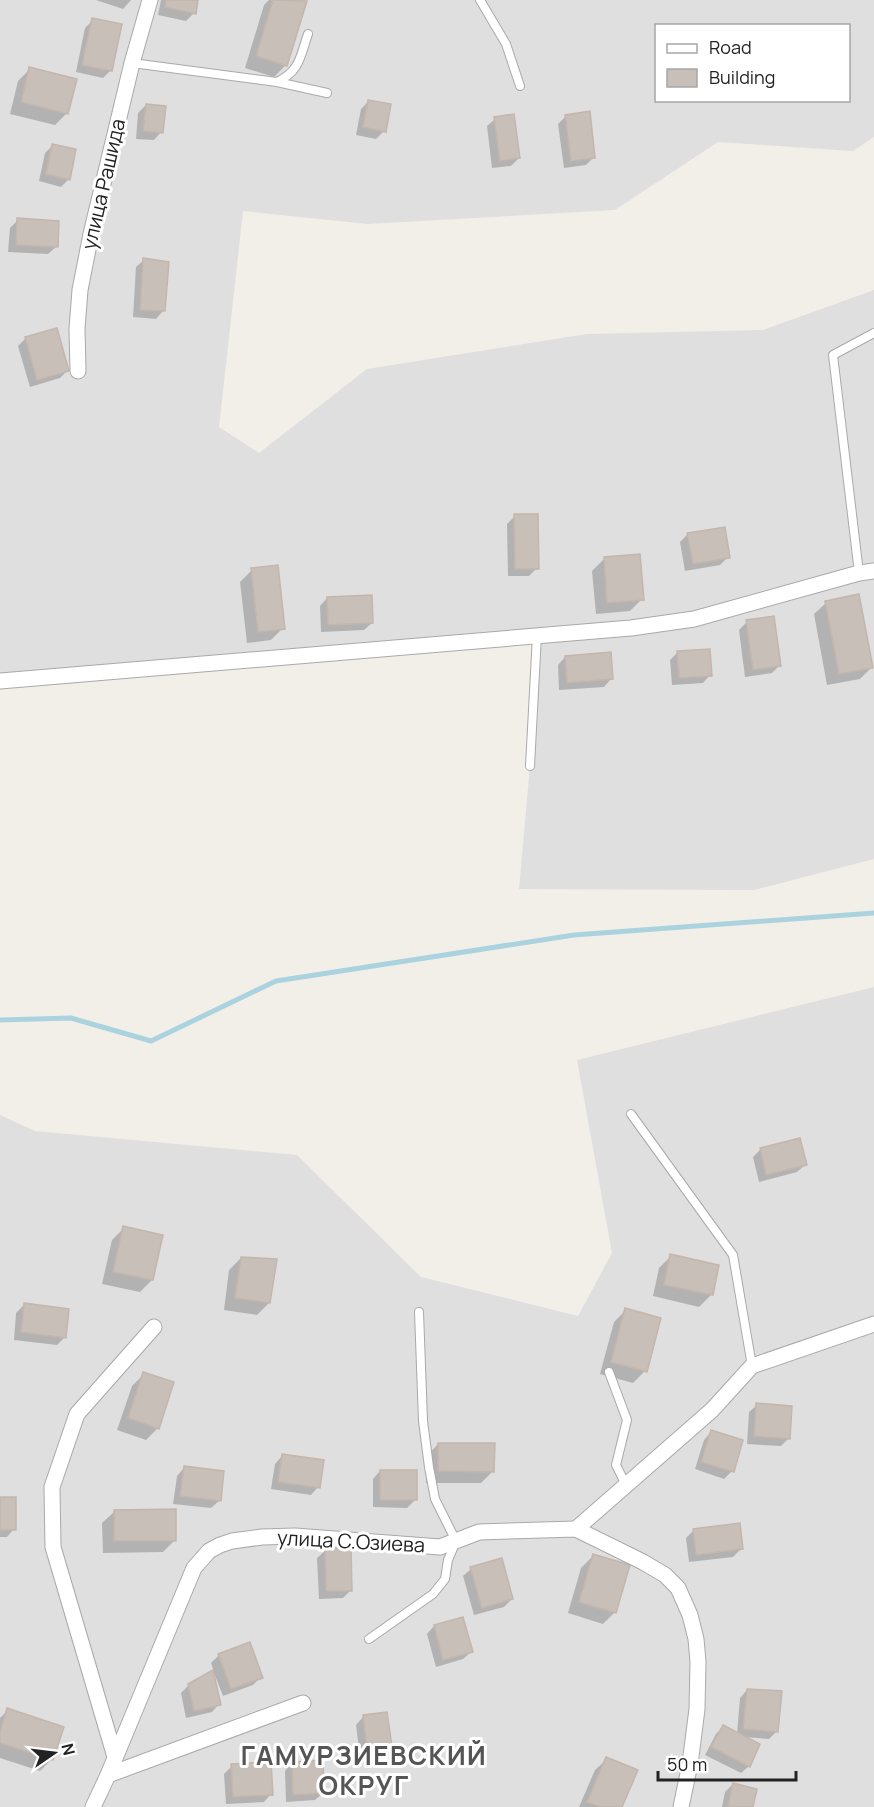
<svg xmlns="http://www.w3.org/2000/svg" width="874" height="1807" font-family="Manrope,sans-serif">
	<style>
		.residential { fill: #e0dfdf; fill-rule: evenodd }
		.shadow { fill: #0003 }
		.lines { fill: none; stroke-linecap: round; stroke-linejoin: round }
		.stream { stroke: #aad3df; stroke-width: 5 }
		.building { fill: #c7bfb8; stroke: #c4b6ab; stroke-width: 1.5 }
		.lane-casing { stroke: #a9a9a9; stroke-width: 10 }
		.street-casing { stroke: #a9a9a9; stroke-width: 17 }
		.lane { stroke: #fff; stroke-width: 8 }
		.street { stroke: #fff; stroke-width: 15 }
		.labels { text-anchor: middle; dominant-baseline: central; stroke-width: 6; stroke-linejoin: round; paint-order: stroke }
		.street-label { font-size: 20px; fill: #222; stroke: #fff }
		.district-label { font-size: 26px; font-weight: bold; letter-spacing: 1.5px; fill: #555; stroke: #fff }
	</style>
	<rect width="100%" height="100%" fill="#f2efe9"/>
	<g class="residential">
		<path d="M0,0H874V137L853,151L718,142L615,210L367,224L243,211L219,427L259,453L367,369L587,334L763,330L874,290V859L754,890L519,889L530,766L537,635L0,681ZM656,26H848V100H656Z"/>
		<path d="M874,987V1807H0V1115L35,1131L297,1155L421,1277L578,1316L612,1253L577,1060Z"/>
	</g>
	<g class="shadow">
		<path d="M96,0H131L123,9Z"/>
		<path d="M161,0H197L194,13L186,21L158,15Z"/>
		<path d="M269,0L305,2L286,65L274,77L245,68L264,5Z"/>
		<path d="M93,20L111,70L103,78L76,72L85,28Z"/>
		<path d="M30,69L67,113L55,125L10,114L18,81Z"/>
		<path d="M369,101L384,131L376,139L356,135L361,109Z"/>
		<path d="M146,105L161,132L154,140L136,139L138,113Z"/>
		<path d="M566,116L594,157L586,165L564,168L558,124Z"/>
		<path d="M495,119L519,158L511,166L492,168L487,126Z"/>
		<path d="M53,145L69,179L61,187L39,181L45,153Z"/>
		<path d="M18,220L56,247L48,254L8,252L10,228Z"/>
		<path d="M144,260L163,311L156,319L133,317L136,267Z"/>
		<path d="M25,339L68,370L60,378L30,387L18,346Z"/>
		<path d="M515,516L537,568L529,576H508L507,524Z"/>
		<path d="M688,534L728,557L720,565L685,571L680,542Z"/>
		<path d="M604,559L642,599L630,611L596,614L592,571Z"/>
		<path d="M252,570L283,628L271,640L247,643L240,582Z"/>
		<path d="M327,598L372,623L364,630L321,632L320,606Z"/>
		<path d="M826,603L872,667L860,679L827,685L814,614Z"/>
		<path d="M747,622L780,665L772,673L745,677L739,630Z"/>
		<path d="M678,652L710,675L703,683L672,685L670,660Z"/>
		<path d="M565,657L611,679L604,687L559,690L558,665Z"/>
		<path d="M761,1149L805,1165L797,1172L759,1182L753,1157Z"/>
		<path d="M124,1228L161,1236L152,1280L140,1292L102,1284L112,1240Z"/>
		<path d="M671,1256L717,1266L711,1295L699,1307L653,1296L659,1268Z"/>
		<path d="M241,1258L269,1303L257,1315L224,1310L229,1270Z"/>
		<path d="M24,1305L65,1337L57,1345L14,1340L16,1313Z"/>
		<path d="M626,1310L645,1371L633,1383L600,1374L614,1322Z"/>
		<path d="M144,1374L158,1428L146,1440L117,1430L132,1386Z"/>
		<path d="M757,1405L789,1438L781,1446L747,1444L749,1412Z"/>
		<path d="M711,1432L732,1471L724,1479L695,1469L704,1440Z"/>
		<path d="M438,1444L493,1471L481,1483H426L427,1456Z"/>
		<path d="M282,1456L318,1487L311,1495L271,1489L275,1464Z"/>
		<path d="M184,1468L219,1501L211,1508L173,1504L177,1476Z"/>
		<path d="M380,1471L415,1500L407,1508L373,1507V1479Z"/>
		<path d="M0,1498L14,1529L7,1537H0Z"/>
		<path d="M114,1512L175,1540L163,1552L103,1553L102,1523Z"/>
		<path d="M693,1531L741,1549L733,1557L689,1562L686,1538Z"/>
		<path d="M325,1551L351,1590L343,1598L319,1599L317,1558Z"/>
		<path d="M593,1556L615,1612L603,1624L568,1613L581,1568Z"/>
		<path d="M471,1569L512,1599L504,1607L474,1615L463,1576Z"/>
		<path d="M434,1626L471,1652L463,1659L436,1667L427,1634Z"/>
		<path d="M219,1655L261,1677L253,1685L223,1696L214,1673L212,1674L219,1704L212,1712L186,1718L181,1693L189,1685L214,1672L211,1663Z"/>
		<path d="M747,1690L777,1731L769,1739L743,1737L749,1766L741,1773L705,1755L716,1734L723,1727L737,1734L740,1698Z"/>
		<path d="M8,1710L52,1759L40,1771L0,1758V1718Z"/>
		<path d="M363,1717L391,1753L383,1760L361,1764L356,1725Z"/>
		<path d="M607,1759L621,1807H579L595,1770Z"/>
		<path d="M292,1763L323,1793L315,1800L286,1802L285,1771Z"/>
		<path d="M232,1766L271,1794L264,1802L226,1804L224,1774Z"/>
		<path d="M733,1784L752,1807H722L725,1792Z"/>
	</g>
	<g class="lines">
		<path class="stream" d="M0,1020L71,1018L151,1041L276,981L574,935L874,913"/>
	</g>
	<g class="building">
		<path d="M166,0H198L196,14L165,7Z"/>
		<path d="M273,0L307,1L287,66L256,56Z"/>
		<path d="M92,18L122,24L112,71L82,65Z"/>
		<path d="M29,67L77,79L68,114L21,102Z"/>
		<path d="M368,100L391,104L386,132L363,127Z"/>
		<path d="M146,104L166,106L163,133L143,131Z"/>
		<path d="M590,111L595,158L571,161L565,115Z"/>
		<path d="M514,114L520,158L500,161L494,117Z"/>
		<path d="M52,144L76,149L70,180L46,174Z"/>
		<path d="M17,218L59,221L58,247L16,245Z"/>
		<path d="M143,258L169,262L165,311L140,310Z"/>
		<path d="M57,328L69,371L37,380L25,337Z"/>
		<path d="M514,514H538L539,569H515Z"/>
		<path d="M725,527L730,558L693,564L687,533Z"/>
		<path d="M640,554L644,600L607,603L604,557Z"/>
		<path d="M278,565L285,629L258,632L251,568Z"/>
		<path d="M859,594L873,668L839,674L825,601Z"/>
		<path d="M372,595L373,623L328,625L327,597Z"/>
		<path d="M774,616L781,666L753,670L746,620Z"/>
		<path d="M710,649L712,676L679,678L677,651Z"/>
		<path d="M611,652L613,679L567,683L565,656Z"/>
		<path d="M800,1138L807,1165L766,1175L760,1148Z"/>
		<path d="M123,1226L163,1235L153,1280L113,1272Z"/>
		<path d="M670,1254L719,1265L713,1295L664,1285Z"/>
		<path d="M241,1257L277,1259L270,1303L235,1298Z"/>
		<path d="M24,1303L69,1309L66,1338L21,1332Z"/>
		<path d="M625,1308L661,1318L647,1372L611,1362Z"/>
		<path d="M143,1372L174,1382L159,1429L128,1418Z"/>
		<path d="M756,1403L792,1406L790,1439L754,1436Z"/>
		<path d="M711,1430L743,1440L734,1472L701,1462Z"/>
		<path d="M438,1443H495L494,1472L438,1471Z"/>
		<path d="M282,1454L324,1460L320,1488L278,1482Z"/>
		<path d="M184,1466L224,1471L221,1501L180,1496Z"/>
		<rect x="380" y="1470" width="37" height="30"/>
		<rect x="0" y="1497" width="16" height="33"/>
		<path d="M176,1509V1541H114V1510Z"/>
		<path d="M740,1523L743,1549L696,1555L693,1529Z"/>
		<path d="M351,1548L352,1591H326L325,1549Z"/>
		<path d="M593,1554L630,1565L616,1613L579,1602Z"/>
		<path d="M502,1558L513,1599L482,1608L470,1567Z"/>
		<path d="M463,1617L473,1652L443,1660L434,1625Z"/>
		<path d="M250,1642L263,1678L231,1689L218,1654Z"/>
		<path d="M213,1670L221,1705L194,1711L188,1684Z"/>
		<path d="M747,1689L782,1691L778,1732L743,1729Z"/>
		<path d="M7,1708L64,1727L53,1760L0,1743V1732Z"/>
		<path d="M387,1712L393,1753L368,1757L363,1715Z"/>
		<path d="M723,1725L760,1744L750,1767L711,1747Z"/>
		<path d="M606,1757L638,1770L622,1807H600L587,1802Z"/>
		<path d="M323,1760L324,1793L293,1795L292,1762Z"/>
		<path d="M271,1762L273,1795L233,1797L231,1764Z"/>
		<path d="M733,1783L757,1789L753,1807H728Z"/>
	</g>
	<g class="lines">
		<defs>
			<g id="lane">
				<path d="M480,0L506,44L520,86"/>
				<path d="M132,63L277,82L327,93"/>
				<path d="M277,82C300,71 300,57 308,34"/>
				<path d="M859,573L833,355L874,333"/>
				<path d="M530,766L537,635"/>
				<path d="M631,1114L733,1255L752,1366"/>
				<path d="M609,1372L627,1420L616,1465L626,1485"/>
				<path d="M369,1639L433,1594L445,1579L448,1560L456,1541L435,1499L429,1467L423,1421L419,1312"/>
			</g>
			<g id="street">
				<path d="M78,371L77,329L80,290L91,234L132,63L150,0"/>
				<path d="M0,681L631,628L694,619L859,573L874,571"/>
				<path d="M576,1529L712,1410L752,1366L874,1324"/>
				<path d="M115,1757L53,1547L52,1487L77,1414L154,1327"/>
				<path d="M108,1775L303,1703"/>
				<path d="M93,1807L108,1775L194,1568L209,1551L220,1545L232,1541L262,1537L295,1536L440,1547L479,1532L576,1529L643,1562L665,1575L678,1588L690,1615L696,1639L698,1662L697,1709L690,1764L681,1807"/>
			</g>
		</defs>
		<use href="#lane" class="lane-casing"/>
		<use href="#street" class="street-casing"/>
		<use href="#lane" class="lane"/>
		<use href="#street" class="street"/>
	</g>
	<g class="labels">
		<g class="street-label">
			<text transform="translate(103 184) rotate(-77)">улица Рашида</text>
			<text transform="translate(351 1541) rotate(3)">улица С.Озиева</text>
		</g>
		<g class="district-label">
			<text x="364" y="1755">ГАМУРЗИЕВСКИЙ<tspan x="364" dy="30">ОКРУГ</tspan></text>
		</g>
	</g>
	<rect x="655" y="24" width="195" height="78" fill="#ffffff" stroke="#a7a7a7" stroke-width="1.5"/>
	<rect x="667" y="44" width="30" height="9" fill="#ffffff" stroke="#a7a7a7" stroke-width="1.5"/>
	<text x="709" y="54" font-size="18" fill="#222222">Road</text>
	<rect x="667" y="69" width="30" height="18" fill="#c7bfb8" stroke="#a7a7a7" stroke-width="1.5"/>
	<text x="709" y="84" font-size="18" fill="#222222">Building</text>
	<g transform="translate(54 1753) rotate(76)" stroke="#ffffff" stroke-width="4.5" paint-order="stroke">
	<path d="M0-4.5L10 22L0 15L-10 22Z" fill="#222222"/>
	<text y="-9" font-size="16" font-weight="bold" text-anchor="middle" fill="#222222">N</text>
	</g>
	<path d="M658 1771v9h138v-9" fill="none" stroke="#222222" stroke-width="3"/>
	<text x="667" y="1771" font-size="18" fill="#222222" stroke="#ffffff" stroke-width="4.5" paint-order="stroke">50 m</text>
</svg>
